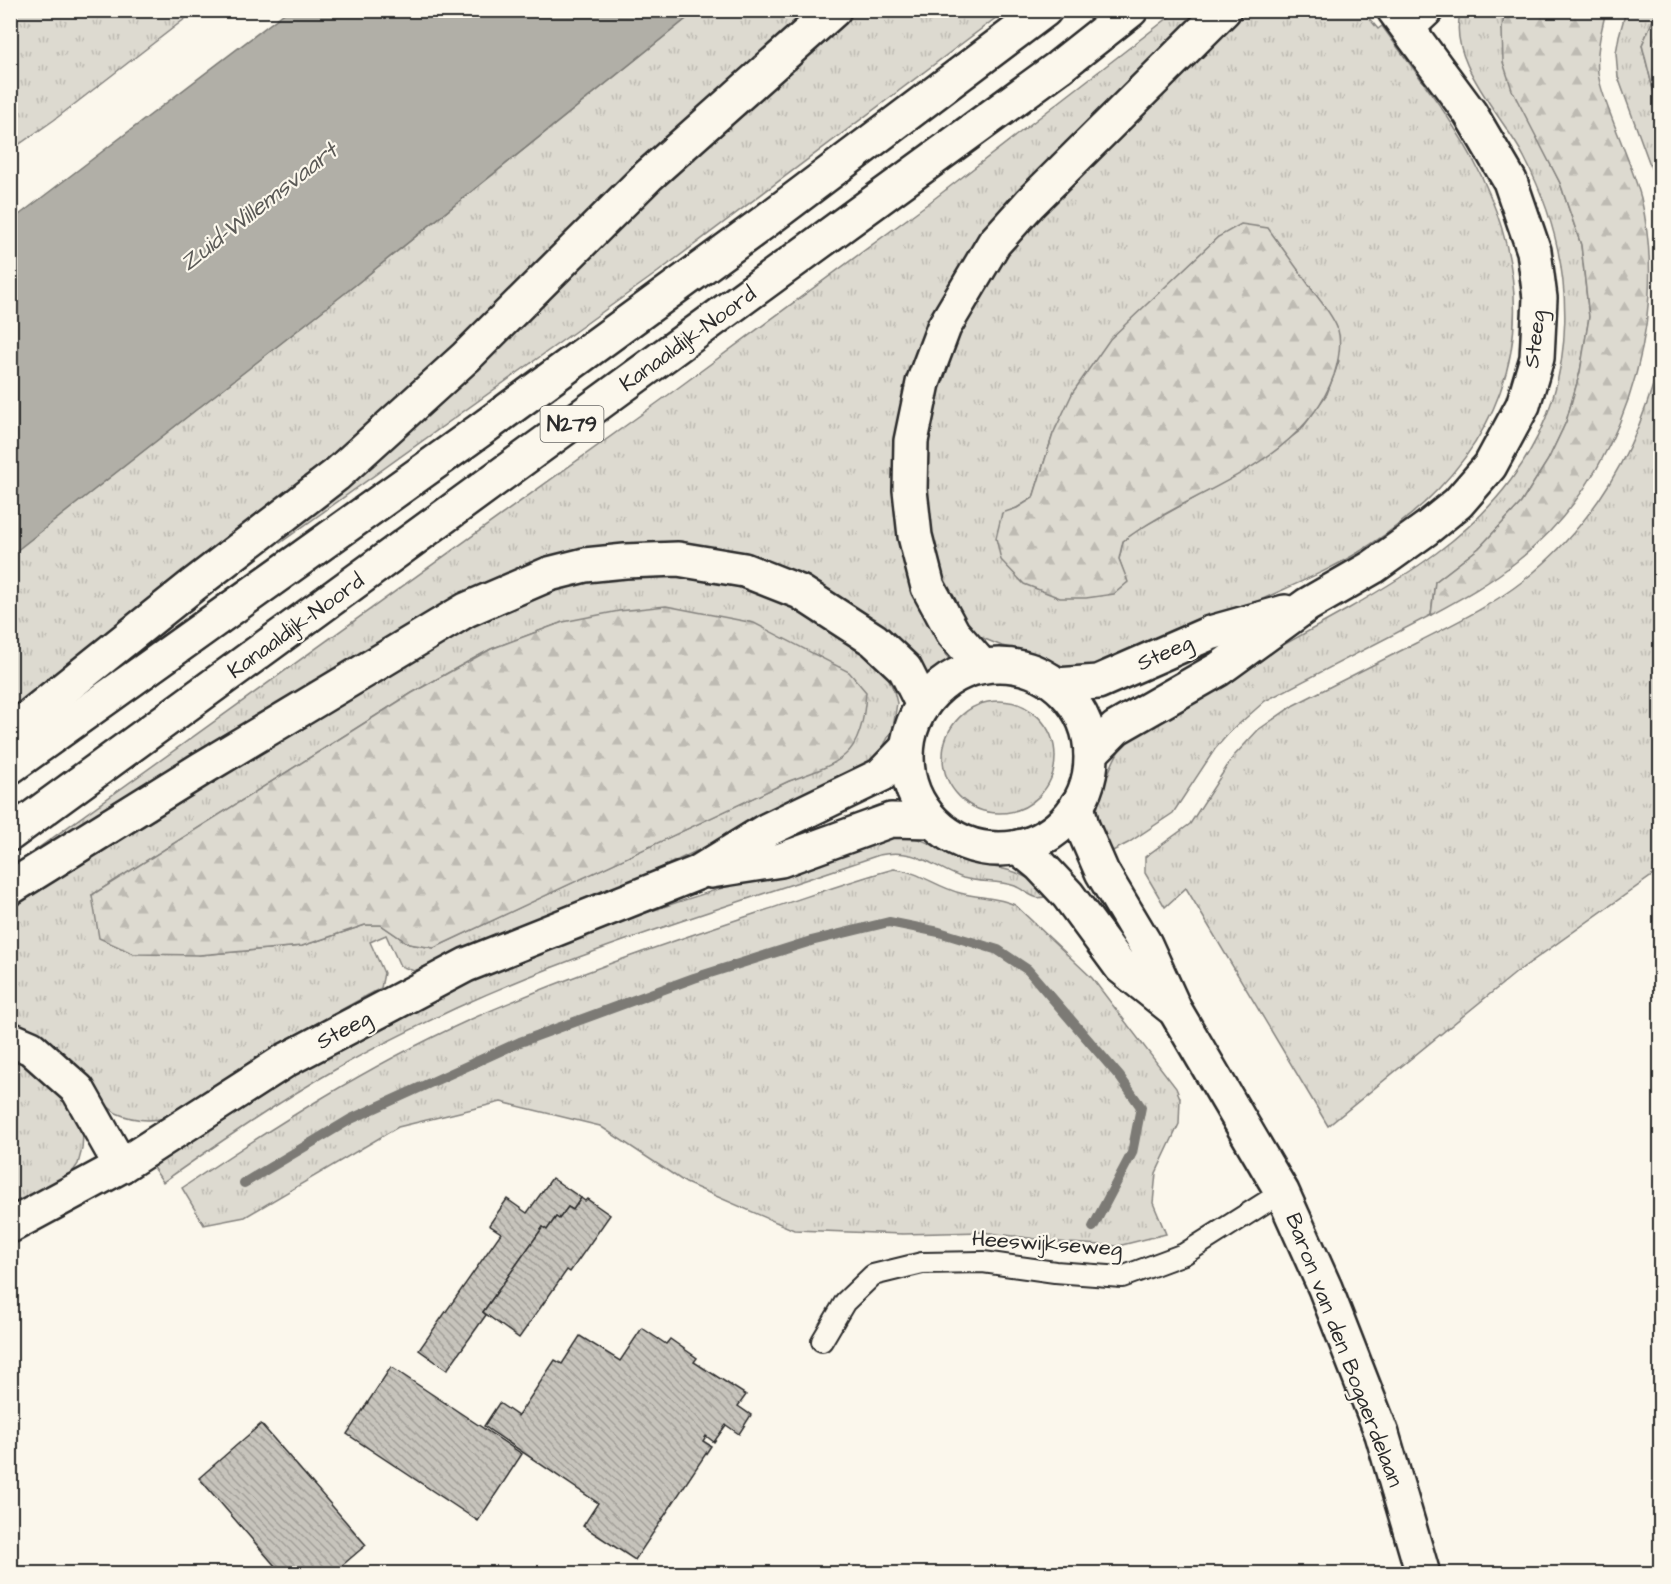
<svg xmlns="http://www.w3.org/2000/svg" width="1671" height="1584" font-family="'Architects Daughter',sans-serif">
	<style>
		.grass { fill: url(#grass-tufts); stroke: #84827e; stroke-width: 1.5; fill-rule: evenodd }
		.forest { fill: url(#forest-firs); stroke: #84827e; stroke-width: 1.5 }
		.water { fill: #b1afa7; stroke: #7b7a75; stroke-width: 1.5 }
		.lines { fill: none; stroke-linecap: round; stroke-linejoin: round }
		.stream { stroke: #7b7a75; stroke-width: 10 }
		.building { fill: url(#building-back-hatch); stroke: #2b2b2b; stroke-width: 1.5 }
		.lane-casing { stroke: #2b2b2b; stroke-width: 24 }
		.street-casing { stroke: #2b2b2b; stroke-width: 38 }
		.secondary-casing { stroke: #2b2b2b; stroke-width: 38 }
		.highway-casing { stroke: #2b2b2b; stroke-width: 38 }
		.lane { stroke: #fbf7ec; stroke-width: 20 }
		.street { stroke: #fbf7ec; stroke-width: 33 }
		.secondary { stroke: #fbf7ec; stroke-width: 33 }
		.highway { stroke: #fbf7ec; stroke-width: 33 }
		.labels { text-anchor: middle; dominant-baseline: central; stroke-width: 4.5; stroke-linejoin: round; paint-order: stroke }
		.shield { fill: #fbf7ec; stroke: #696865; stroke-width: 1.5 }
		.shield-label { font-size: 21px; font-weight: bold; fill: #2b2b2b }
		.street-label { font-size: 22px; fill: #2b2b2b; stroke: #fbf7ec }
		.water-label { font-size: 24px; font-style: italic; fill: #5a5956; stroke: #fbf7ec }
	</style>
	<defs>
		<pattern id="grass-tufts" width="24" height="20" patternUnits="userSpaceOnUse" patternTransform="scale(1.5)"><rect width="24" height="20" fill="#dddad0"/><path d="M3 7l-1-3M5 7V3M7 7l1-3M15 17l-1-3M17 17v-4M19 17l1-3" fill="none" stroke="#bebbb3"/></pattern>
		<pattern id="forest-firs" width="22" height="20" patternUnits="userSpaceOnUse" patternTransform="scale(1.5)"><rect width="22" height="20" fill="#dddad0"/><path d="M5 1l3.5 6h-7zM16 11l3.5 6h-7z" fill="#bebbb3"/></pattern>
		<pattern id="building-back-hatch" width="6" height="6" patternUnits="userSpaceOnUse" patternTransform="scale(1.5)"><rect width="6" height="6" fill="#c7c4bc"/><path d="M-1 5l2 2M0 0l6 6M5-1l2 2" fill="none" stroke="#a29f99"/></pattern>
	</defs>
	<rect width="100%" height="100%" fill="#fbf7ec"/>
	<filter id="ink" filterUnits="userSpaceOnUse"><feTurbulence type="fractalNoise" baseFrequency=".0167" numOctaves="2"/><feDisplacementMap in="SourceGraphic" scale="12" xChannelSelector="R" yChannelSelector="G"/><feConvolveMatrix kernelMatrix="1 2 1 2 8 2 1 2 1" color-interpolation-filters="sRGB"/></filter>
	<g filter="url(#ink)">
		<g class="grass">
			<path d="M10,11L11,10L195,11L54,120L11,150Z"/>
			<path d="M696,11H817L349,446L11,715L10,555L354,286Z"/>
			<path d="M850,11H1005L658,272L280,543L277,540L667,176Z"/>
			<path d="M1177,11H1213L921,346L922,606L950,662L928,677L859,611L606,551L31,863L26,857L671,393L930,202Z"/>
			<path d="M1245,11H1363L1378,29L1382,26C1420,79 1464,132 1489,193C1550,339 1497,461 1370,545C1337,567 1300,582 1265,598C1211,622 1157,645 1102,669L1067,668L1034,654L1002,646L980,637L961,619L942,582L926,516L924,452L940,377L960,327L1005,254L1045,206L1162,88ZM1218,237L1339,361L1327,394L1301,430L1254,465L1137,530L1123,541L1119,559L1127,582L1002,514L1017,508L1033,498L1053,434L1180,274Z"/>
			<path d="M1461,11H1505L1502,29L1538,139L1560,183L1581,245L1589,317L1580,372L1566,422L1548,460L1521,503L1479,548L1435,582L1431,615L1265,701L1230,732L1215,749L1173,813L1128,843L1107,854C1103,845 1097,833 1096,823C1095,804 1113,755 1126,741C1142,725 1175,709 1195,696C1245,665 1297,638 1348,609C1409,574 1469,537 1511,480C1583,383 1578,261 1524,157C1503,116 1445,59 1461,11Z"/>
			<path d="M1626,11H1657L1642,45L1660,117V202L1653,173L1618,77L1616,53L1619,36Z"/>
			<path d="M1660,360V870L1517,972L1328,1126L1186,888L1165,907L1145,873V857L1190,824L1233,757L1258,730L1294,705C1335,684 1376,663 1416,643C1453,624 1491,606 1523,581C1595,524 1638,448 1660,360Z"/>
			<path d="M675,573L722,580L784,600L846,636L879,665L888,677L894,691L897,703L893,728L882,749L864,767L766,818L646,875L414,971L400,966L386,935L370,942L384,973L381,988L290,1038L165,1118C147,1122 132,1120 116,1113L11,1029V904L435,641L561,586L602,578ZM563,622L834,763L789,781L434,948L409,944L381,925H365L302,946L199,955L92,895L412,693L491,649Z"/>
			<circle cx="999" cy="757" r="56"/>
			<path d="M898,835C928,838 933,848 959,858C997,873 1015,861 1048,895C1035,903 1027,891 1015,886C998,880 980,883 963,878C932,867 916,847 879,855C737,904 593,945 456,1008C416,1027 376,1046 338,1068C278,1102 220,1142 163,1182L152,1166C198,1135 244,1102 292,1074C355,1036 423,1003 490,973C621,915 761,876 898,835Z"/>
			<path d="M894,869C919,871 936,887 960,893C979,898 998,897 1015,905L1092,978L1176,1088L1180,1098L1179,1124L1156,1173L1153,1203L1166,1234L1118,1246L1068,1243L982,1232L903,1234L794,1230L686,1183L600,1126L501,1102L398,1127L245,1217L204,1225L182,1188C274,1126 366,1067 467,1021C563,978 661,945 760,912C804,898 849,881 894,869Z"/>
			<path d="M11,1054L43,1073L81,1121L83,1135L82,1149L78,1164L69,1177L11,1212Z"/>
		</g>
		<g class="forest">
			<path d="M1505,11H1606C1601,31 1596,52 1598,73C1600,87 1605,100 1610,113C1620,141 1633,169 1641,198C1671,326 1620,482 1516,562C1490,583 1460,599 1431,615L1435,582L1479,548L1521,503L1548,460L1566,422L1580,372L1589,317L1581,245L1560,183L1512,90L1503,62L1502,29Z"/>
			<path d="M1657,11H1660V117L1642,45Z"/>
			<path d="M1241,224L1268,228C1282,248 1297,268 1311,288C1320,301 1333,315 1338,330C1342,344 1338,362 1334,375C1302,466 1192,488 1123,541L1119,559L1128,582L1114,594L1086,598H1060L1024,584L1001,560L996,538L1002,513L1017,508L1033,498L1053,434L1073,392L1110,339L1218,237Z"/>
			<path d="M666,606L754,623L849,672L866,692C865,711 861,742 845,755C830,768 807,774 789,781L434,948L409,944L381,925H365L302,946L199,955L134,954L99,938L92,895L412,693L491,649L563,622L619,611Z"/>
		</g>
		<path class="water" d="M287,11H696L354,286L11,555V221Z"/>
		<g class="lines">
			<path class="stream" d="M244,1183L351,1119L520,1042L694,978L811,941L889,922L939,932L998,950L1028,970L1120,1077L1141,1107L1132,1153L1093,1227"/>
		</g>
		<g class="building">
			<path d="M552,1178L581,1198L573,1210L568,1207L559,1219L556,1217L547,1230L543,1227L483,1312L486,1315L447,1370L419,1350L501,1233L489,1225L507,1199L527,1213Z"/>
			<path d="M581,1198L585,1201L587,1199L610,1215L570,1272L567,1270L519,1338L483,1312L543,1227L547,1230L556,1217L559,1219L568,1207L573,1210Z"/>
			<path d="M642,1328L666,1344L670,1339L697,1358L694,1362L746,1395L738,1406L751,1415L739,1434L726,1425L714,1442L706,1436L703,1441L711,1446L635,1560L583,1526L598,1503L484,1426L499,1403L518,1416L555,1360L562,1364L580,1336L620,1361Z"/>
			<path d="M391,1367L522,1454L478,1521L347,1434Z"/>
			<path d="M261,1424L366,1545L332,1574H282L199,1478Z"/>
		</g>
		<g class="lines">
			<defs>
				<path id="lane" d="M822,1341L845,1302L873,1275L922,1263L983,1262L1055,1272L1122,1277L1184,1254L1282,1192"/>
				<g id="street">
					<path d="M1408,27L1426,10"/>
					<path d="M10,1039L31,1048L78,1090L121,1166"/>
				</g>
				<g id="secondary">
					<circle cx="999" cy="757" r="92"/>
					<path d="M1057,685L1098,682L1210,633L1285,612"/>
					<path d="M1091,753L1116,728L1219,669L1307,605L1373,567L1426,529L1458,503L1490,466L1523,405L1537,358L1540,298L1534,251L1510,181L1470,113L1394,10"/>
					<path d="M1077,805L1082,826L1102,872L1145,944L1175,1010L1282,1192L1325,1288L1382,1434L1423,1574"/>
					<path d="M1018,847L1040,865L1068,895L1121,967L1171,1007"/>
					<path d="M711,871L781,860L891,820L932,821"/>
					<path d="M10,1226L121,1166L286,1060L466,965L697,873L767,830L881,775L907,748"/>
				</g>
				<g id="highway">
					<path d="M982,666L953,633L928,587L915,536L910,490L911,441L923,383L944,327L994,243L1030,203L1224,10"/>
					<path d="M10,732L192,586L336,475L466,357L648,176L834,10"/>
					<path d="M10,767L479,431L763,223L1045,10"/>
					<path d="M10,834L1059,67L1131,10"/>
					<path d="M10,888L201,769L466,610L549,574L585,565L625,561L678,559L744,570L800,592L874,640L905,669L923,705"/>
				</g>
			</defs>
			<use href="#lane" class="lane-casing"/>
			<use href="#street" class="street-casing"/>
			<use href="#secondary" class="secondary-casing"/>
			<use href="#highway" class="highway-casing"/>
			<use href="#lane" class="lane"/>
			<use href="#street" class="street"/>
			<use href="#secondary" class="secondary"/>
			<use href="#highway" class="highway"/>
		</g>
	</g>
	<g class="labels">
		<rect class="shield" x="540.5" y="406" width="63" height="36" rx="4.5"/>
		<g class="shield-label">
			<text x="572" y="424">N279</text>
		</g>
		<g class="street-label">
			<text transform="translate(688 339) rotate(-36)">Kanaaldijk-Noord</text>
			<text transform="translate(1535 339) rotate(-83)">Steeg</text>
			<text transform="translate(296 626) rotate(-36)">Kanaaldijk-Noord</text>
			<text transform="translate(1165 653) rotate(-24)">Steeg</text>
			<text transform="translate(344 1030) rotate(-28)">Steeg</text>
			<text transform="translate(1047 1244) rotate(4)">Heeswijkseweg</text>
			<text transform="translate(1344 1350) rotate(69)">Baron van den Bogaerdelaan</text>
		</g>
		<g class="water-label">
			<text transform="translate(259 207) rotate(-38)">Zuid-Willemsvaart</text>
		</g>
	</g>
	<rect width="1671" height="1584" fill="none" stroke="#fbf7ec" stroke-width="36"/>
	<rect x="18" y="18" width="1635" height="1548" fill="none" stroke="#2b2b2b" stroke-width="2" filter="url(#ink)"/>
</svg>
